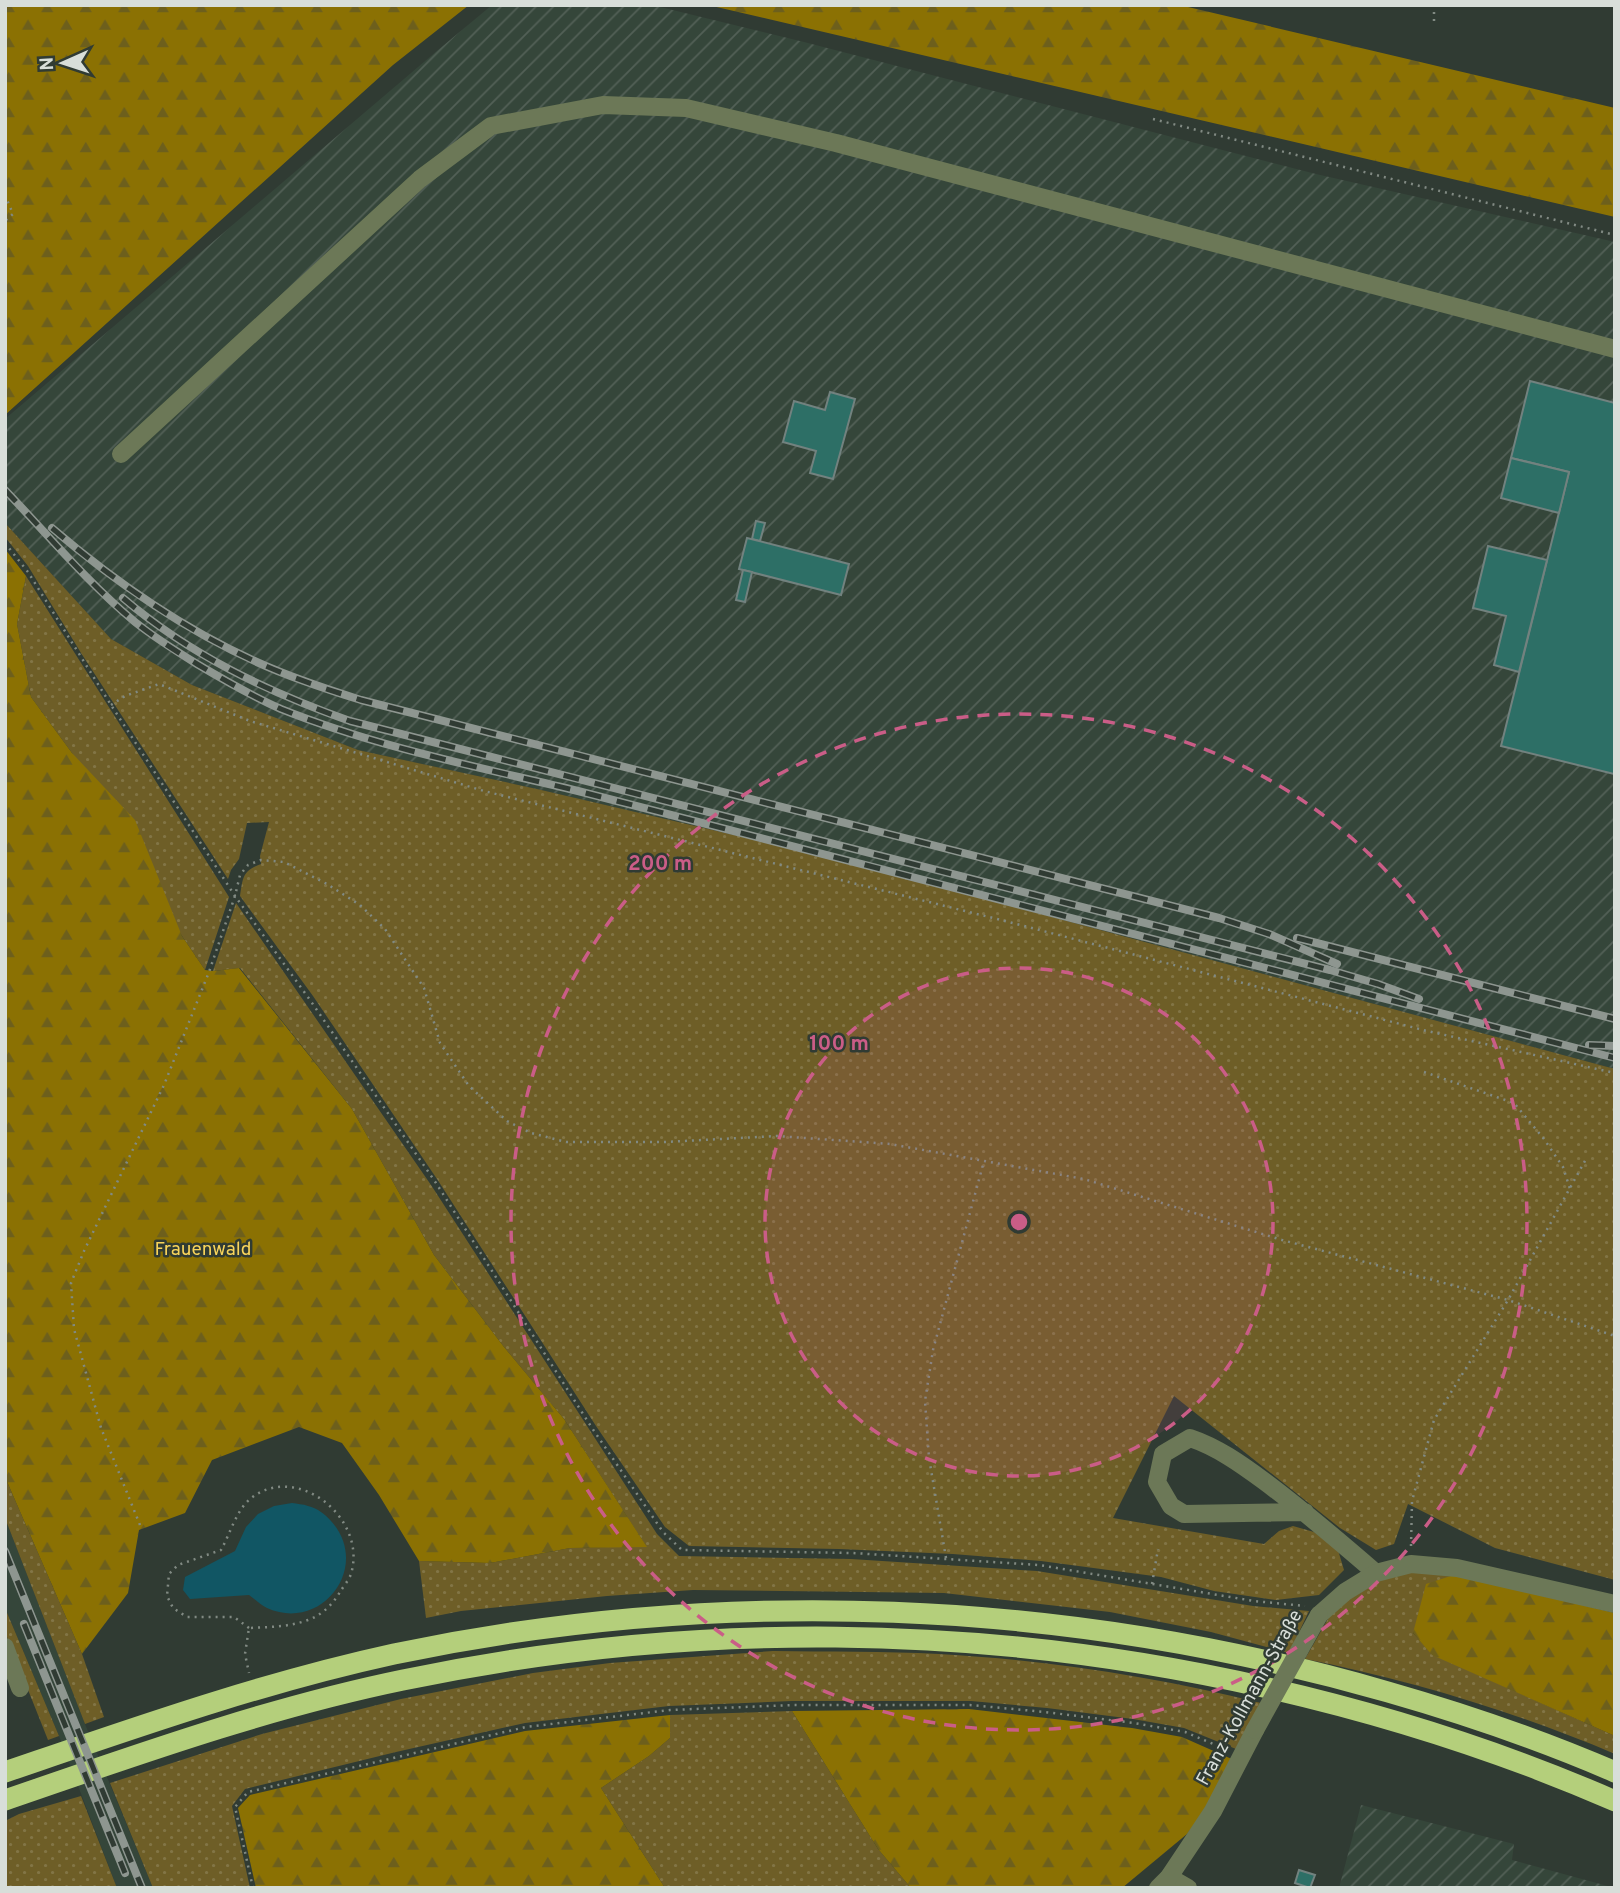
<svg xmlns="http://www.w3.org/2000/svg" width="1620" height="1893" font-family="Overpass,sans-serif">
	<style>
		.built { fill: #35463a }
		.industrial { fill: url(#industrial-furrows) }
		.grass { fill: url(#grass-dots) }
		.forest { fill: url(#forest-firs) }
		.water { fill: #115664 }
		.building { fill: #2d6f66; stroke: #72827f; stroke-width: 2 }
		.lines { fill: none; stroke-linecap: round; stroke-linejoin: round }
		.path { stroke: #818a83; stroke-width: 2.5; stroke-dasharray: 2 5; stroke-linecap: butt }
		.minor { stroke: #6c7857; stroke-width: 18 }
		.highway { stroke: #b4cf7b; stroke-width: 21 }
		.rail-casing { stroke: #8e9690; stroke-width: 8 }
		.rail { stroke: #303b33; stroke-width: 5; stroke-dasharray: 16; stroke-linecap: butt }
		.minor-bridge { stroke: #6c7857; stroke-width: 18 }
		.ring { fill: none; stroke: #ca5d87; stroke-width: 3.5; stroke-dasharray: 12 9 }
		.labels { text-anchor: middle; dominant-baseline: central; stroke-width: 5; stroke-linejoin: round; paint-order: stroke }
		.park-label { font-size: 19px; fill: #f8d45b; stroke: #303b33 }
		.street-label { font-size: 19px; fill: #d8ded9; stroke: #303b33 }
		.centre { fill: #ca5d87; stroke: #303b33; stroke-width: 3.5 }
		.ring-label { font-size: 21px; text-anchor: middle; font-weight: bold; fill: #ca5d87; stroke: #303b33; stroke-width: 5; stroke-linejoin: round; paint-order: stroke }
	</style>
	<defs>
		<pattern id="industrial-furrows" width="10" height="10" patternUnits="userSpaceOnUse" patternTransform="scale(1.75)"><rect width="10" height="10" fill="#35463a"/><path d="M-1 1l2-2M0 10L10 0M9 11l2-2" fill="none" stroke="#526056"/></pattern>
		<pattern id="grass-dots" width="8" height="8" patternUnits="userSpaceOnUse" patternTransform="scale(1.75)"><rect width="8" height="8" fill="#6e5e27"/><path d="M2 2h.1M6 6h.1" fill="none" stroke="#827546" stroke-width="1.8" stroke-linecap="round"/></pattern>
		<pattern id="forest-firs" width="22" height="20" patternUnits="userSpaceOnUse" patternTransform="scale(1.75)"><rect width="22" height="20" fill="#8b7103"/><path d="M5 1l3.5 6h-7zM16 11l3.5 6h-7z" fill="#6d5f1c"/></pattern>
	</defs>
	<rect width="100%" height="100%" fill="#303b33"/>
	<path class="built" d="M5,1518L85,1724L153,1888H117L59,1736L5,1608Z"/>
	<g class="industrial">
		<path d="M492,5H652L804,42L1316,174L1615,242V1069L849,862L537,789L358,750L192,685L111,639L5,523V419L438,50Z"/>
		<path d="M1361,1805L1514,1844L1512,1860L1615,1888H1339Z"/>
	</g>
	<g class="grass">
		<path d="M5,523L111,639L192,685L358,750L537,789L849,862L1615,1069V1580L1495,1548L1408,1504L1394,1544L1376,1550L1340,1528L1174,1396L1113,1518L1264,1544L1279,1531L1293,1526L1314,1532L1338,1550L1344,1570L1319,1595L1276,1600L1214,1591L1161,1577L1041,1561L953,1554L839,1549L689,1546L665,1527L596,1426L437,1179L313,996L240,896C243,878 242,871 261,864L260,856L269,822L247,823L239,859L231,870L228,879L81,653L28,566L5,537Z"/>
		<path d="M26,576L229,897L205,970L182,936L72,753L31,697L17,624Z"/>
		<path d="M236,903L431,1185L657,1534L679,1556L851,1559L1037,1571L1253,1606L1309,1611L1289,1653L1211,1632L1110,1612L944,1593L693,1590L607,1596L461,1611L426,1618L419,1561L490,1563L570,1548L646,1546L564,1419L504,1347L434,1255L352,1109L240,968L213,971Z"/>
		<path d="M5,1477L82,1654L104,1717L85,1724L5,1518Z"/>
		<path d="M1409,1571L1457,1574L1413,1633L1432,1654L1615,1736V1754C1516,1712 1410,1680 1305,1659L1329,1617L1348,1600L1379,1580Z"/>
		<path d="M5,1608L59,1736L48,1740L5,1632Z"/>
		<path d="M773,1651C828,1652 884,1651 939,1654C1047,1660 1156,1677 1261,1703L1236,1749L1184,1728L1133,1719L1047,1708L971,1701H792L669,1706L525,1723L396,1752L245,1789L232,1806L250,1888H153L110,1783L262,1734L401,1699L533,1673L610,1663Z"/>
		<path d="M792,1711L878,1849L911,1888H665L601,1788L649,1756L670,1738V1715Z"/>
		<path d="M81,1796L117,1888H5V1821L19,1814Z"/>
	</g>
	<g class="forest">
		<path d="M5,5H469L393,65L5,415Z"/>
		<path d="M708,5H1188V7L1615,108V217Z"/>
		<path d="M5,549L26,576L17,624L31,697L72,753L135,820L182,936L205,970L213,971L239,968L352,1109L434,1255L504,1347L564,1419L647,1547L570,1548L490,1563L419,1561L379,1495L342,1443L299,1427L212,1460L185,1513L139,1530L128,1593L82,1654L5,1477Z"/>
		<path d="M1457,1574L1615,1613V1736L1432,1655L1413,1633L1426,1584Z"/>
		<path d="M969,1709L1132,1728L1182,1737L1234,1760L1208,1806L1187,1834L1122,1888H911L878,1849L792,1711Z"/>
		<path d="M670,1715V1738L649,1756L601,1788L665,1888H256L238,1808L250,1795L525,1731Z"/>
	</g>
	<path class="water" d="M292,1503C297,1504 303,1504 308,1506C317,1508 325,1514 331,1521C372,1566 322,1633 267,1608C260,1605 255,1599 249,1595L190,1599L183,1590L185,1577L235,1551L246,1527L258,1514L274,1506Z"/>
	<g class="building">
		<path d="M1530,381L1615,403L1614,774L1501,746L1569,472L1511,458Z"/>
		<path d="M830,392L855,399L833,479L810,473L816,451L783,442L794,401L825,410Z"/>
		<path d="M1511,458L1569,472L1559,513L1501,498Z"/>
		<path d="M756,521L765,523L760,541L752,539Z"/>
		<path d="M747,538L849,564L841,595L739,569Z"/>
		<path d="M1488,546L1547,560L1519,672L1494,665L1506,616L1473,608Z"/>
		<path d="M743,570L752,572L745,602L736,600Z"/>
		<path d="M1299,1870L1315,1875L1310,1888L1295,1883Z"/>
	</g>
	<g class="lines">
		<g class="path">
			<path d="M1434,5V26"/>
			<path d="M1153,119L1615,235"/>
			<path d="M5,195L13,214L5,221"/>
			<path d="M5,543L28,572L111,705L235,896L310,1000L436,1183L592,1428L663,1532L682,1550L853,1553L1039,1565L1254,1601L1305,1606"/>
			<path d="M111,705L125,696L159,684L250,721L484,791L1001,920L1427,1031L1615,1073"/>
			<path d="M1424,1072L1514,1103L1544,1139L1563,1167L1570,1189"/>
			<path d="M140,1525L101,1428L74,1329L71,1283L84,1251L164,1085L209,972L235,896L240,875L248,865L261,860L284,862L327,884L360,905L385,929L424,988L440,1043L469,1086L507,1121L531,1133L566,1142H664L777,1136L890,1144L1084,1179L1282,1240L1508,1300L1615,1336"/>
			<path d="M1411,1546L1412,1501L1434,1420L1508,1300L1586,1159"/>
			<path d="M946,1558L929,1458L925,1401L933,1350L984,1161"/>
			<path d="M1152,1584L1158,1549"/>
			<path d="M249,1628L234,1617H187L173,1608L167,1596L169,1574L178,1565L221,1550C230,1534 236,1511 250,1499C296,1461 368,1518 351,1574C349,1580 343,1587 340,1592C333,1604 322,1615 308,1620C289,1627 269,1627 249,1628L245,1654L249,1673"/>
			<path d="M253,1888L235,1807L248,1792L526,1727L670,1710L793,1705H970L1045,1712L1134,1723L1185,1732L1225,1749"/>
		</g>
		<g class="minor">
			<path d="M121,454L420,179L491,126L603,105L686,108L836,143L1615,349"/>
			<path d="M1305,1512L1184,1514L1171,1506L1157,1482L1163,1454L1190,1438C1217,1447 1241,1464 1264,1481C1303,1510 1339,1541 1376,1573"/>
			<path d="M1319,1615L1345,1592L1376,1573L1411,1564L1457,1568L1615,1604"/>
			<path d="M5,1647L20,1688"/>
			<path d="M1169,1877L1188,1888"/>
			<path d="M1158,1888L1169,1877L1213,1811L1255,1730"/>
		</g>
		<g class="highway">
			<path d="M5,1772C134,1728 261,1683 394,1654C723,1585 1066,1599 1388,1692C1465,1714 1541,1740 1615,1772"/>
			<path d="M5,1800C136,1755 267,1708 403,1680C689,1620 983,1623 1268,1688C1386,1715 1503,1752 1615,1801"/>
		</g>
		<defs>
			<g id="rail">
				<path d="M5,490C48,535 88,583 135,622C155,638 176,651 197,664C224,680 252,696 281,709C376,747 479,767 578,791L1615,1058"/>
				<path d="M52,528C115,582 183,629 259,663C292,678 326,689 361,700L1219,918L1269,934L1337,964"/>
				<path d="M123,598C190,655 268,692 350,721L1330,970L1378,984L1419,999"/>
				<path d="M1297,938L1615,1019"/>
				<path d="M1589,1045L1615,1046"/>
				<path d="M5,1551L142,1888"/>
				<path d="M24,1624L125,1873"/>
			</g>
		</defs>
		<use href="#rail" class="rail-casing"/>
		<use href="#rail" class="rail"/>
		<path class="minor-bridge" d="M1255,1730L1319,1615"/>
	</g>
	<circle cx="1019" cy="1222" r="254" fill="#ca5d87" fill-opacity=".12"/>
	<g class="ring">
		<circle cx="1019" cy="1222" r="254"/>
		<circle cx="1019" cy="1222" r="508"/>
	</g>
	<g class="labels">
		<g class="park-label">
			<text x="203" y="1250">Frauenwald</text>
		</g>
		<g class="street-label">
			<text transform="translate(1250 1698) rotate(-61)">Franz-Kollmann-Straße</text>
		</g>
	</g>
	<circle cx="1019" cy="1222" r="10" class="centre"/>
	<g class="ring-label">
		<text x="660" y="870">200 m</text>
		<text x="839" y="1050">100 m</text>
	</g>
	<rect width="1620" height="1893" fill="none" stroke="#d8ded9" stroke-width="14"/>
	<g transform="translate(63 63) rotate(267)" stroke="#303b33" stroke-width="5" paint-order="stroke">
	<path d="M0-5L12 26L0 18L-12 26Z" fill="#d8ded9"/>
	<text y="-10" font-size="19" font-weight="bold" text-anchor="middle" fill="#d8ded9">N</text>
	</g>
</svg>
